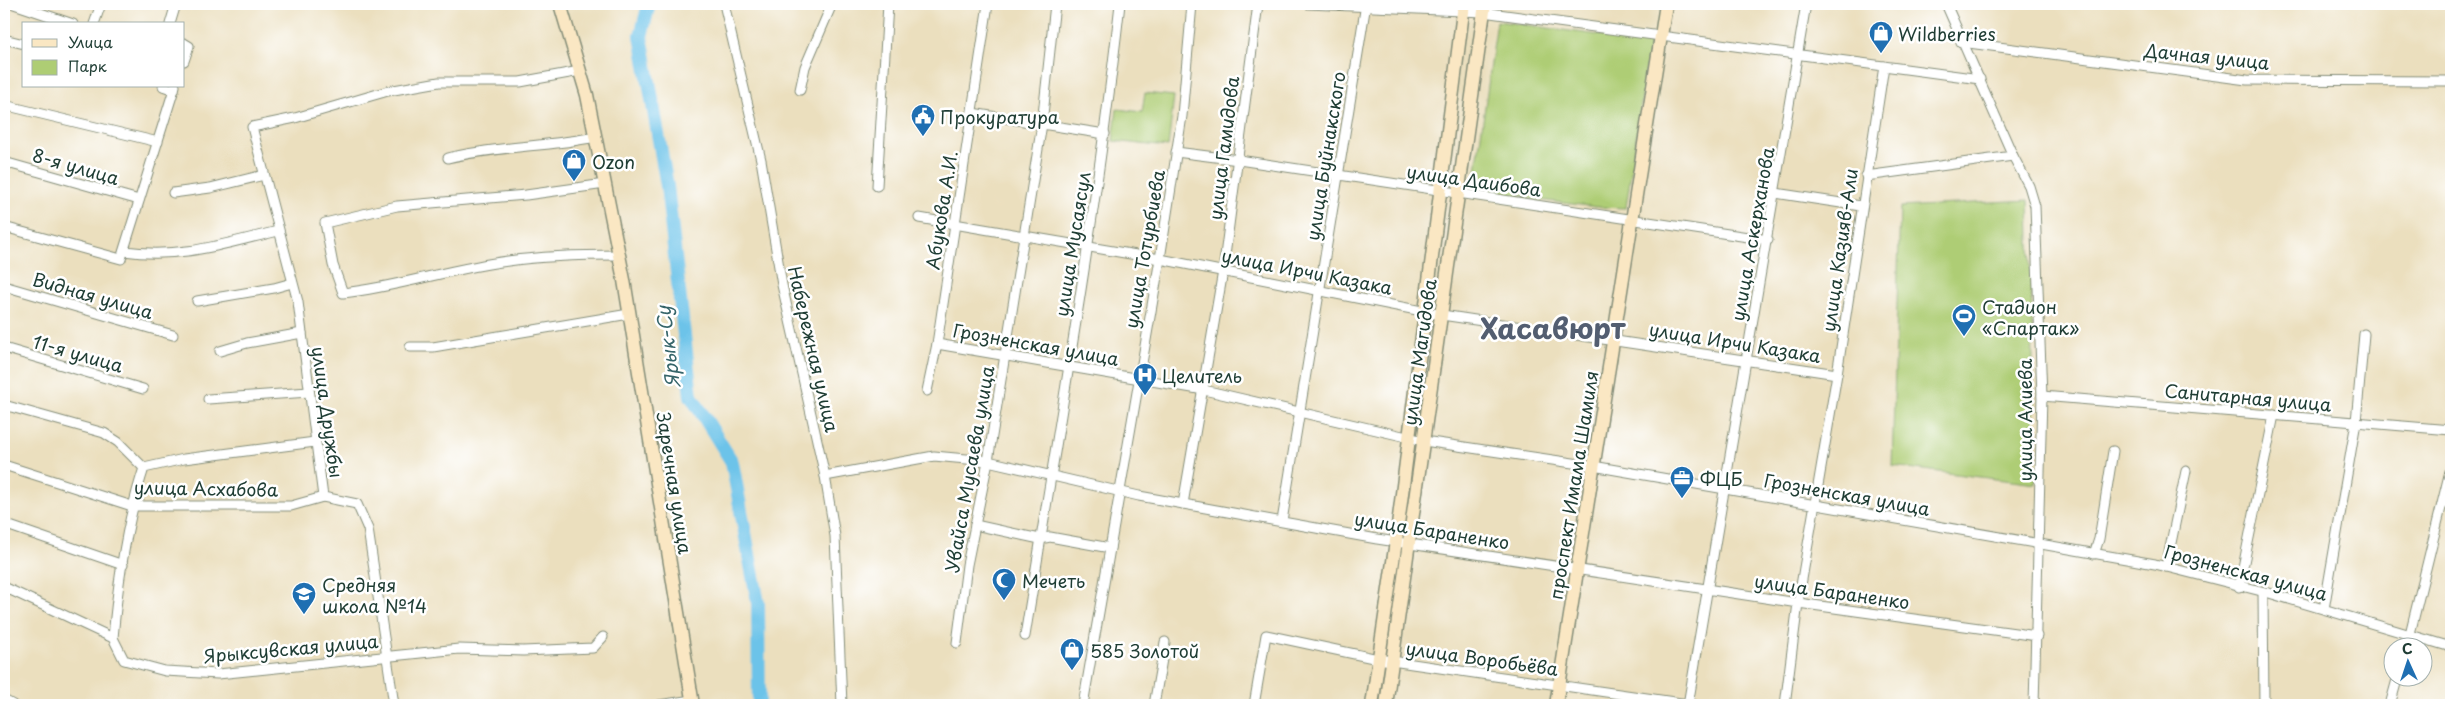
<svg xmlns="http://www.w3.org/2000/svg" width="2455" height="709" font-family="'Playpen Sans',sans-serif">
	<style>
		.green { fill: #aecd74; stroke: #668554 }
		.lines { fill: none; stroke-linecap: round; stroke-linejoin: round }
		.river { stroke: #6cc3e9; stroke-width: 14 }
		.street-casing { stroke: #858e79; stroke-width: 11 }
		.secondary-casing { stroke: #858e79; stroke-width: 15 }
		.street { stroke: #fff; stroke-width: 9 }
		.secondary { stroke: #fae7c3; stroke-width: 12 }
		.labels { text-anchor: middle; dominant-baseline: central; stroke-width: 5; stroke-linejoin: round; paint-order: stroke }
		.poi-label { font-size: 18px; fill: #1f3d34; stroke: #fff; text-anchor: start }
		.street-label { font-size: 18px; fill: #1f3d34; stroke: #fff }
		.water-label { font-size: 19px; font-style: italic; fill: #36656a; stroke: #fff }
		.town-label { font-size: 28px; font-weight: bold; fill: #535e71; stroke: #fff }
	</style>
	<rect width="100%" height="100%" fill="#fff"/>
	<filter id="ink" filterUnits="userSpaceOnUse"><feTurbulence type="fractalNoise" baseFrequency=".02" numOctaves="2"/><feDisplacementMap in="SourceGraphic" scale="10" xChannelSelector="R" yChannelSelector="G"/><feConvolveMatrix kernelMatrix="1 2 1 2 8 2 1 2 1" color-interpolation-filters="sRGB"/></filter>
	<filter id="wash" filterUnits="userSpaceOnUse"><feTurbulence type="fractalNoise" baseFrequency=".0096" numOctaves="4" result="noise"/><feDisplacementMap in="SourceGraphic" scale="20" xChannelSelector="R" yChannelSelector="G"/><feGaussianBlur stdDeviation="1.12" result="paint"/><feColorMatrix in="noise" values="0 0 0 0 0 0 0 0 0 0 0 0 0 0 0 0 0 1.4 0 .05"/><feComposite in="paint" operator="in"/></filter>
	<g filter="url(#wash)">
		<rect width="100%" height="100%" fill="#ebdfbe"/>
		<g class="green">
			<path d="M1497,21L1650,42L1626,208L1597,207L1473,192Z"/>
			<path d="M1145,93L1174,96L1168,147L1113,141L1117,109L1142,112Z"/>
			<path d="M2029,200L2036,484L1892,466L1900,207Z"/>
		</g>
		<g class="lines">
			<path class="river" d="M649,4L641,36L667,186L691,396L732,462L758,603L759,705"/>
		</g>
	</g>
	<g filter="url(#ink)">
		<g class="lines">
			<defs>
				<g id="street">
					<path d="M14,4L73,24"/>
					<path d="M724,4L761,160L782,285L825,476L835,536L842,705"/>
					<path d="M1308,4L1483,12L1980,79"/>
					<path d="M1946,4L2013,156L2029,186L2035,206L2042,396L2034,705"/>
					<path d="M94,24L101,4"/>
					<path d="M170,24L176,4"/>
					<path d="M4,39L24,44"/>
					<path d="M1961,42L2247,80L2451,81"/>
					<path d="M184,43L189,46L184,61"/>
					<path d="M163,86L174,90"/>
					<path d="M800,90L805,67L832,4"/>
					<path d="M4,105L158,142"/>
					<path d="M972,113L1105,134"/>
					<path d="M1176,152L1239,160L1768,240"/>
					<path d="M448,158C496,146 547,147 595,137"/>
					<path d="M4,162L139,200"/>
					<path d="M1866,176L2013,156"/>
					<path d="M605,184L526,195L397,206L325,223L333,265L343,293C399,287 452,268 508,261C545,256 582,255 619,255"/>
					<path d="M877,186L888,4"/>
					<path d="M173,193L210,188L264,175"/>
					<path d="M1775,193L1861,206"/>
					<path d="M919,218L1160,259L1442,315L1837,374"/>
					<path d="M4,227L121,259L175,86"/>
					<path d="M124,251C181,259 223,244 278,231"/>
					<path d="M4,286L173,335"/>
					<path d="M197,301L274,288L292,283"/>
					<path d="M937,344L1204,390L1424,441L1593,466L2155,564L2269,593L2451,647"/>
					<path d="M410,347H433L629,314"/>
					<path d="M4,348L143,389"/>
					<path d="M220,351L247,343L302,333"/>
					<path d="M927,391L937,344L988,4"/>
					<path d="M2042,396L2451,430"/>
					<path d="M208,399L309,392"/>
					<path d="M4,405L104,433L118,442L144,468"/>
					<path d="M4,465L132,506H291L323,497"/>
					<path d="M825,476L934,456L988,461L1139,496L1377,539L1798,603L2037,636"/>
					<path d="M1183,504L1223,271L1258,4"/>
					<path d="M1282,521L1366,4"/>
					<path d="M4,524L123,565"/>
					<path d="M975,525L1040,539L1050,537L1110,548"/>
					<path d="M2094,554L2099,539L2113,451"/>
					<path d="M2166,567L2186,471"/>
					<path d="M4,587L113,638L124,660L165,671L218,674L459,649L523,651L593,648L603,637"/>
					<path d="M2239,587L2274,415"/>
					<path d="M2263,592L2264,705"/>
					<path d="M2324,609L2356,422L2364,334"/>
					<path d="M1025,636C1059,425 1096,216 1120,4"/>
					<path d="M113,638C118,581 126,523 144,468L184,459L315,442"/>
					<path d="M957,643L967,565L988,461L1042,124L1055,4"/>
					<path d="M2407,646L2451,467"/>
					<path d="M4,700L13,705"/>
					<path d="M394,705L368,529L357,504L323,497L298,302L252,127L295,118L388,91L439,82H520L580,71"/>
					<path d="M659,705L692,700"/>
					<path d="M1083,705L1160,259L1182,116L1192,4"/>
					<path d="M1154,705L1165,642"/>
					<path d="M1254,705L1266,635L1378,659L1695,705"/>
					<path d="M1688,705L1806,4"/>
					<path d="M1785,705L1798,603L1837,374L1884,66"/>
					<path d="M2390,705L2398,676"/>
				</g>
				<g id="secondary">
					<path d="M560,4L587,95L624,280L693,705"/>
					<path d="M1372,705L1396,541L1464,4"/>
					<path d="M1386,705L1485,4"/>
					<path d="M1556,705L1666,4"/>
				</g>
			</defs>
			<use href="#street" class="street-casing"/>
			<use href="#secondary" class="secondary-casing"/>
			<use href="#street" class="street"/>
			<use href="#secondary" class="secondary"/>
		</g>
	</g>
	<defs>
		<symbol id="shop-pin" viewBox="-11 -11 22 30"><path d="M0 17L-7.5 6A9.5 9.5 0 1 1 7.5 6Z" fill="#1f6fb2" stroke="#fff"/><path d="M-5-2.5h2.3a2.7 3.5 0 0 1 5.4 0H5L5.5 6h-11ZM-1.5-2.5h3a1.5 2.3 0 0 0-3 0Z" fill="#fff"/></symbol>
		<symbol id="civic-pin" viewBox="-11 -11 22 30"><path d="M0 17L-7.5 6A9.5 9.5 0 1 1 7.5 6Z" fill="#1f6fb2" stroke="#fff"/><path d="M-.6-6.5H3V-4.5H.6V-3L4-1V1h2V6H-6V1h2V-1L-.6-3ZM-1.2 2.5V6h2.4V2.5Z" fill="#fff"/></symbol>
		<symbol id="stadium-pin" viewBox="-11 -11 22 30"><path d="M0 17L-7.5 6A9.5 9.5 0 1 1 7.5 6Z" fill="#1f6fb2" stroke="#fff"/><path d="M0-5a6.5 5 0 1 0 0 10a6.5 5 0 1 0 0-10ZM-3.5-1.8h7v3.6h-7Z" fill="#fff"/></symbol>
		<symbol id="hospital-pin" viewBox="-11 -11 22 30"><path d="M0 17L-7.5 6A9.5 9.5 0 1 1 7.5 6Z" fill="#1f6fb2" stroke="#fff"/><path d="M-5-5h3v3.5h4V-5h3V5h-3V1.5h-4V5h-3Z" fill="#fff"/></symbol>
		<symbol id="office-pin" viewBox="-11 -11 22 30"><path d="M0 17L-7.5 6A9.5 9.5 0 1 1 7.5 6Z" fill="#1f6fb2" stroke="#fff"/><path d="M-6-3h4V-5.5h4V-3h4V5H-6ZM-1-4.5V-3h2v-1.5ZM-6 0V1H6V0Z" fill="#fff"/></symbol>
		<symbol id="mosque-pin" viewBox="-11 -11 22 30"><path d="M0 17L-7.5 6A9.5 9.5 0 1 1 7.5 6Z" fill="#1f6fb2" stroke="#fff"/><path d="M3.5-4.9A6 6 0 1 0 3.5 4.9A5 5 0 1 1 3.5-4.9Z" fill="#fff"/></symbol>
		<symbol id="school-pin" viewBox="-11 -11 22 30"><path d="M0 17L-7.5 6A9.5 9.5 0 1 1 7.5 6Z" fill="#1f6fb2" stroke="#fff"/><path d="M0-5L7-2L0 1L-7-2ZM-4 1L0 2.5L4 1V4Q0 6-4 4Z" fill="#fff"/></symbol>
	</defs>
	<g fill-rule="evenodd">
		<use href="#shop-pin" x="1867" y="19" width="28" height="38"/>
		<use href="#civic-pin" x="909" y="102" width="28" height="38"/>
		<use href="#shop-pin" x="560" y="147" width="28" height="38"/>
		<use href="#stadium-pin" x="1950" y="302" width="28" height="38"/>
		<use href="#hospital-pin" x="1131" y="361" width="28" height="38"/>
		<use href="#office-pin" x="1668" y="464" width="28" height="38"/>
		<use href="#mosque-pin" x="990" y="566" width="28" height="38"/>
		<use href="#school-pin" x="290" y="580" width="28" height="38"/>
		<use href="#shop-pin" x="1058" y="636" width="28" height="38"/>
	</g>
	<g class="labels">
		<g class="poi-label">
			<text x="1898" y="33">Wildberries</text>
			<text x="940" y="116">Прокуратура</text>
			<text x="592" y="161">Ozon</text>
			<text x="1982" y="306">Стадион<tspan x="1982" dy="21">«Спартак»</tspan></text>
			<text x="1162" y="375">Целитель</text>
			<text x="1700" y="478">ФЦБ</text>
			<text x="1022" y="580">Мечеть</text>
			<text x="322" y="584">Средняя<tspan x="322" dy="21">школа №14</tspan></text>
			<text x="1090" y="650">585 Золотой</text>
		</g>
		<g class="street-label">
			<text transform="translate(2207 56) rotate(6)">Дачная улица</text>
			<text transform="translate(1223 148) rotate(-83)">улица Гамидова</text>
			<text transform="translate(1325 156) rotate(-81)">улица Буйнакского</text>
			<text transform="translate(76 166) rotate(16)">8-я улица</text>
			<text transform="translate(1474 180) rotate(8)">улица Даибова</text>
			<text transform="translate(941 210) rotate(-81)">Абукова А.И.</text>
			<text transform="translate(1752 234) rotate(-80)">улица Аскерханова</text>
			<text transform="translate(1072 244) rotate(-81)">улица Мусаясул</text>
			<text transform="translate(1144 249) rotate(-80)">улица Тотурбиева</text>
			<text transform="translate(1839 250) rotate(-82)">улица Казияв-Али</text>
			<text transform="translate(1307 271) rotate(11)">улица Ирчи Казака</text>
			<text transform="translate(93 295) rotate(16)">Видная улица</text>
			<text transform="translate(1735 342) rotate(9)">улица Ирчи Казака</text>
			<text transform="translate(1036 344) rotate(10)">Грозненская улица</text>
			<text transform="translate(814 349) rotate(77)">Набережная улица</text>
			<text transform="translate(1419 352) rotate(-82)">улица Магидова</text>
			<text transform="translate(78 353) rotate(16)">11-я улица</text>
			<text transform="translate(2248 397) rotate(5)">Санитарная улица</text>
			<text transform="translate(328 412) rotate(82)">улица Дружбы</text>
			<text transform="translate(2024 420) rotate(-90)">улица Алиева</text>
			<text transform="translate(969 469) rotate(-80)">Увайса Мусаева улица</text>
			<text transform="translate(675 483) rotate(81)">Заречная улица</text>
			<text transform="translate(1573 485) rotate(-81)">проспект Имама Шамиля</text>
			<text transform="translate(206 488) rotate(1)">улица Асхабова</text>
			<text transform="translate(1847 494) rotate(10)">Грозненская улица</text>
			<text transform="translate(1432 530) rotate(9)">улица Бараненко</text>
			<text transform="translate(2246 572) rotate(15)">Грозненская улица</text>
			<text transform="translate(1832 591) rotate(8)">улица Бараненко</text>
			<text transform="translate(291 648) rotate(-5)">Ярыксувская улица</text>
			<text transform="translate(1482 658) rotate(8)">улица Воробьёва</text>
		</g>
		<g class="water-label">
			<text transform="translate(667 347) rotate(-97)">Ярык-Су</text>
		</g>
		<g class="town-label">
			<text x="1553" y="327">Хасавюрт</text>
		</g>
	</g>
	<rect width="2455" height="709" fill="none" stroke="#fff" stroke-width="20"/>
	<rect x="22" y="22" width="162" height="65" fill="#ffffff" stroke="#a5b1ae"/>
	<rect x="32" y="39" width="25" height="8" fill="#fae7c3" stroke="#a5b1ae"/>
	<text x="68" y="48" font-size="15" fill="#1f3d34">Улица</text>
	<rect x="32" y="60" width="25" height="15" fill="#aecd74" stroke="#a5b1ae"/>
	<text x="68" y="72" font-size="15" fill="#1f3d34">Парк</text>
	<g transform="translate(2408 662) rotate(357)"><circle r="24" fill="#ffffff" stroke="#a5b1ae"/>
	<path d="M0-4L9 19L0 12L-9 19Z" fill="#1f6fb2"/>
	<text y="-8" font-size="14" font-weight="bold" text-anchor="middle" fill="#1f3d34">С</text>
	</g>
</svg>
